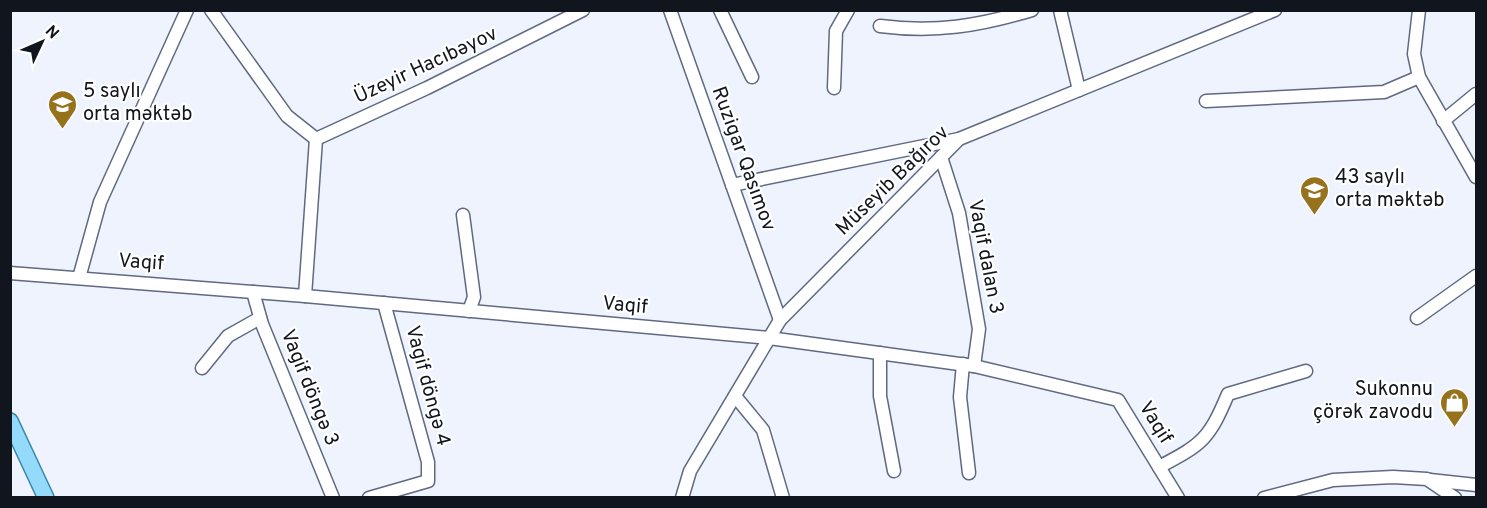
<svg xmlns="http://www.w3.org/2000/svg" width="1487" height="508" font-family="Overpass,sans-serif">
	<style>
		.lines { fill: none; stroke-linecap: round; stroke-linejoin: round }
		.minor-casing { stroke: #5f6981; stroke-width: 15 }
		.major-casing { stroke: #3885ac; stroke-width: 18 }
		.minor { stroke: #fff; stroke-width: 12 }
		.major { stroke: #94dafb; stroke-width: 15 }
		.labels { text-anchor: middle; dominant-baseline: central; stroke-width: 4.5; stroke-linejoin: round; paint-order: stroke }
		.street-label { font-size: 20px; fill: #11151e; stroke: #fff }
		.poi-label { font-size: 20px; fill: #11151e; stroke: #fff; text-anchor: start }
	</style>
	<rect width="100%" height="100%" fill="#eef3fe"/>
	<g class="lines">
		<defs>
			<g id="minor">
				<path d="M211,10L287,116L316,139"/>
				<path d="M670,10L780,320"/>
				<path d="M720,10L752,77"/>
				<path d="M1060,10L1079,90"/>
				<path d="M1419,10L1414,54L1419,77L1476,177"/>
				<path d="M880,26C935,33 979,26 1032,10"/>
				<path d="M834,88L836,31L848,10"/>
				<path d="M1206,101L1384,92L1419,77"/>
				<path d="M1443,121L1476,94"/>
				<path d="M316,139L427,88L583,10"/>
				<path d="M941,157L959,213L979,329L974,366"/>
				<path d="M732,185L959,139"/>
				<path d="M463,215L474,297L469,311"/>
				<path d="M10,273L305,296L769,338L974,366L1118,400L1178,498"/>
				<path d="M79,278L100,202L187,10"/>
				<path d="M253,292L262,324L333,498"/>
				<path d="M305,296L316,139"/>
				<path d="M1417,318L1476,276"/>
				<path d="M880,353V396L894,471"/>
				<path d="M963,364L960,397L969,473"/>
				<path d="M202,368L228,336L260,318"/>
				<path d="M735,396L763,430L783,498"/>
				<path d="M1159,467C1203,444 1209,439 1228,394L1306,371"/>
				<path d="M1430,480L1476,485"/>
				<path d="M369,498L428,481V462L384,303"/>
				<path d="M682,498L690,471L780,320L959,139L1275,10"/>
				<path d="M1264,498L1333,480L1393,477L1427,479L1455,498"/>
			</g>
			<path id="major" d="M10,421L46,498"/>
		</defs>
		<use href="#minor" class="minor-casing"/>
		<use href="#major" class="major-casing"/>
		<use href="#minor" class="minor"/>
		<use href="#major" class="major"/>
	</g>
	<defs>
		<symbol id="school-pin" viewBox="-11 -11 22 30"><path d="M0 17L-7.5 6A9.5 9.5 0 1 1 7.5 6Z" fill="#97721c" stroke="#fff"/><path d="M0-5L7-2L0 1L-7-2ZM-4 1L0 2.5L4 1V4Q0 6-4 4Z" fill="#fff"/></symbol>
		<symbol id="shop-pin" viewBox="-11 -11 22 30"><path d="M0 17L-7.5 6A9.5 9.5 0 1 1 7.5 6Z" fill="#97721c" stroke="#fff"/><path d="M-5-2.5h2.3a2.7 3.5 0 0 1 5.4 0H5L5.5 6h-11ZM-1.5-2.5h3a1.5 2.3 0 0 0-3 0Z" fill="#fff"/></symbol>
	</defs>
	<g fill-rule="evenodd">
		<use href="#school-pin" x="46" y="88" width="33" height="45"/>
		<use href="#school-pin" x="1298" y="174" width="33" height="45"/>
		<use href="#shop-pin" x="1438" y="386" width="33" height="45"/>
	</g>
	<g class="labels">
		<g class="street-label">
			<text transform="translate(426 66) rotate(-25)">Üzeyir Hacıbəyov</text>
			<text transform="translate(743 159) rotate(70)">Ruzigar Qasımov</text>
			<text transform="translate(893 181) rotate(-44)">Müseyib Bağırov</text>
			<text transform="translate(985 257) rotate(79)">Vaqif dalan 3</text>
			<text transform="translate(141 263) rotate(4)">Vaqif</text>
			<text transform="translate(625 306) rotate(5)">Vaqif</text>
			<text transform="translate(427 386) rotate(75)">Vagif döngə 4</text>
			<text transform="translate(309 388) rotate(68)">Vagif döngə 3</text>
			<text transform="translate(1155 423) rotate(58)">Vaqif</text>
		</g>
		<g class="poi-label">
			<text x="83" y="92">5 saylı<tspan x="83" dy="23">orta məktəb</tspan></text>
			<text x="1335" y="178">43 saylı<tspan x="1335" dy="23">orta məktəb</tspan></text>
			<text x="1433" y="390" text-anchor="end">Sukonnu<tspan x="1433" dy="23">çörək zavodu</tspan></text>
		</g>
	</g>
	<rect width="1487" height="508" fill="none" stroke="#11151e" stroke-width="24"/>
	<g transform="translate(42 42) rotate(46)" stroke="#ffffff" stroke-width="4.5" paint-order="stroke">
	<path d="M0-4.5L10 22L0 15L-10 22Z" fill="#11151e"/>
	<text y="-9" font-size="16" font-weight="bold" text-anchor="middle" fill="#11151e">N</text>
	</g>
</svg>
